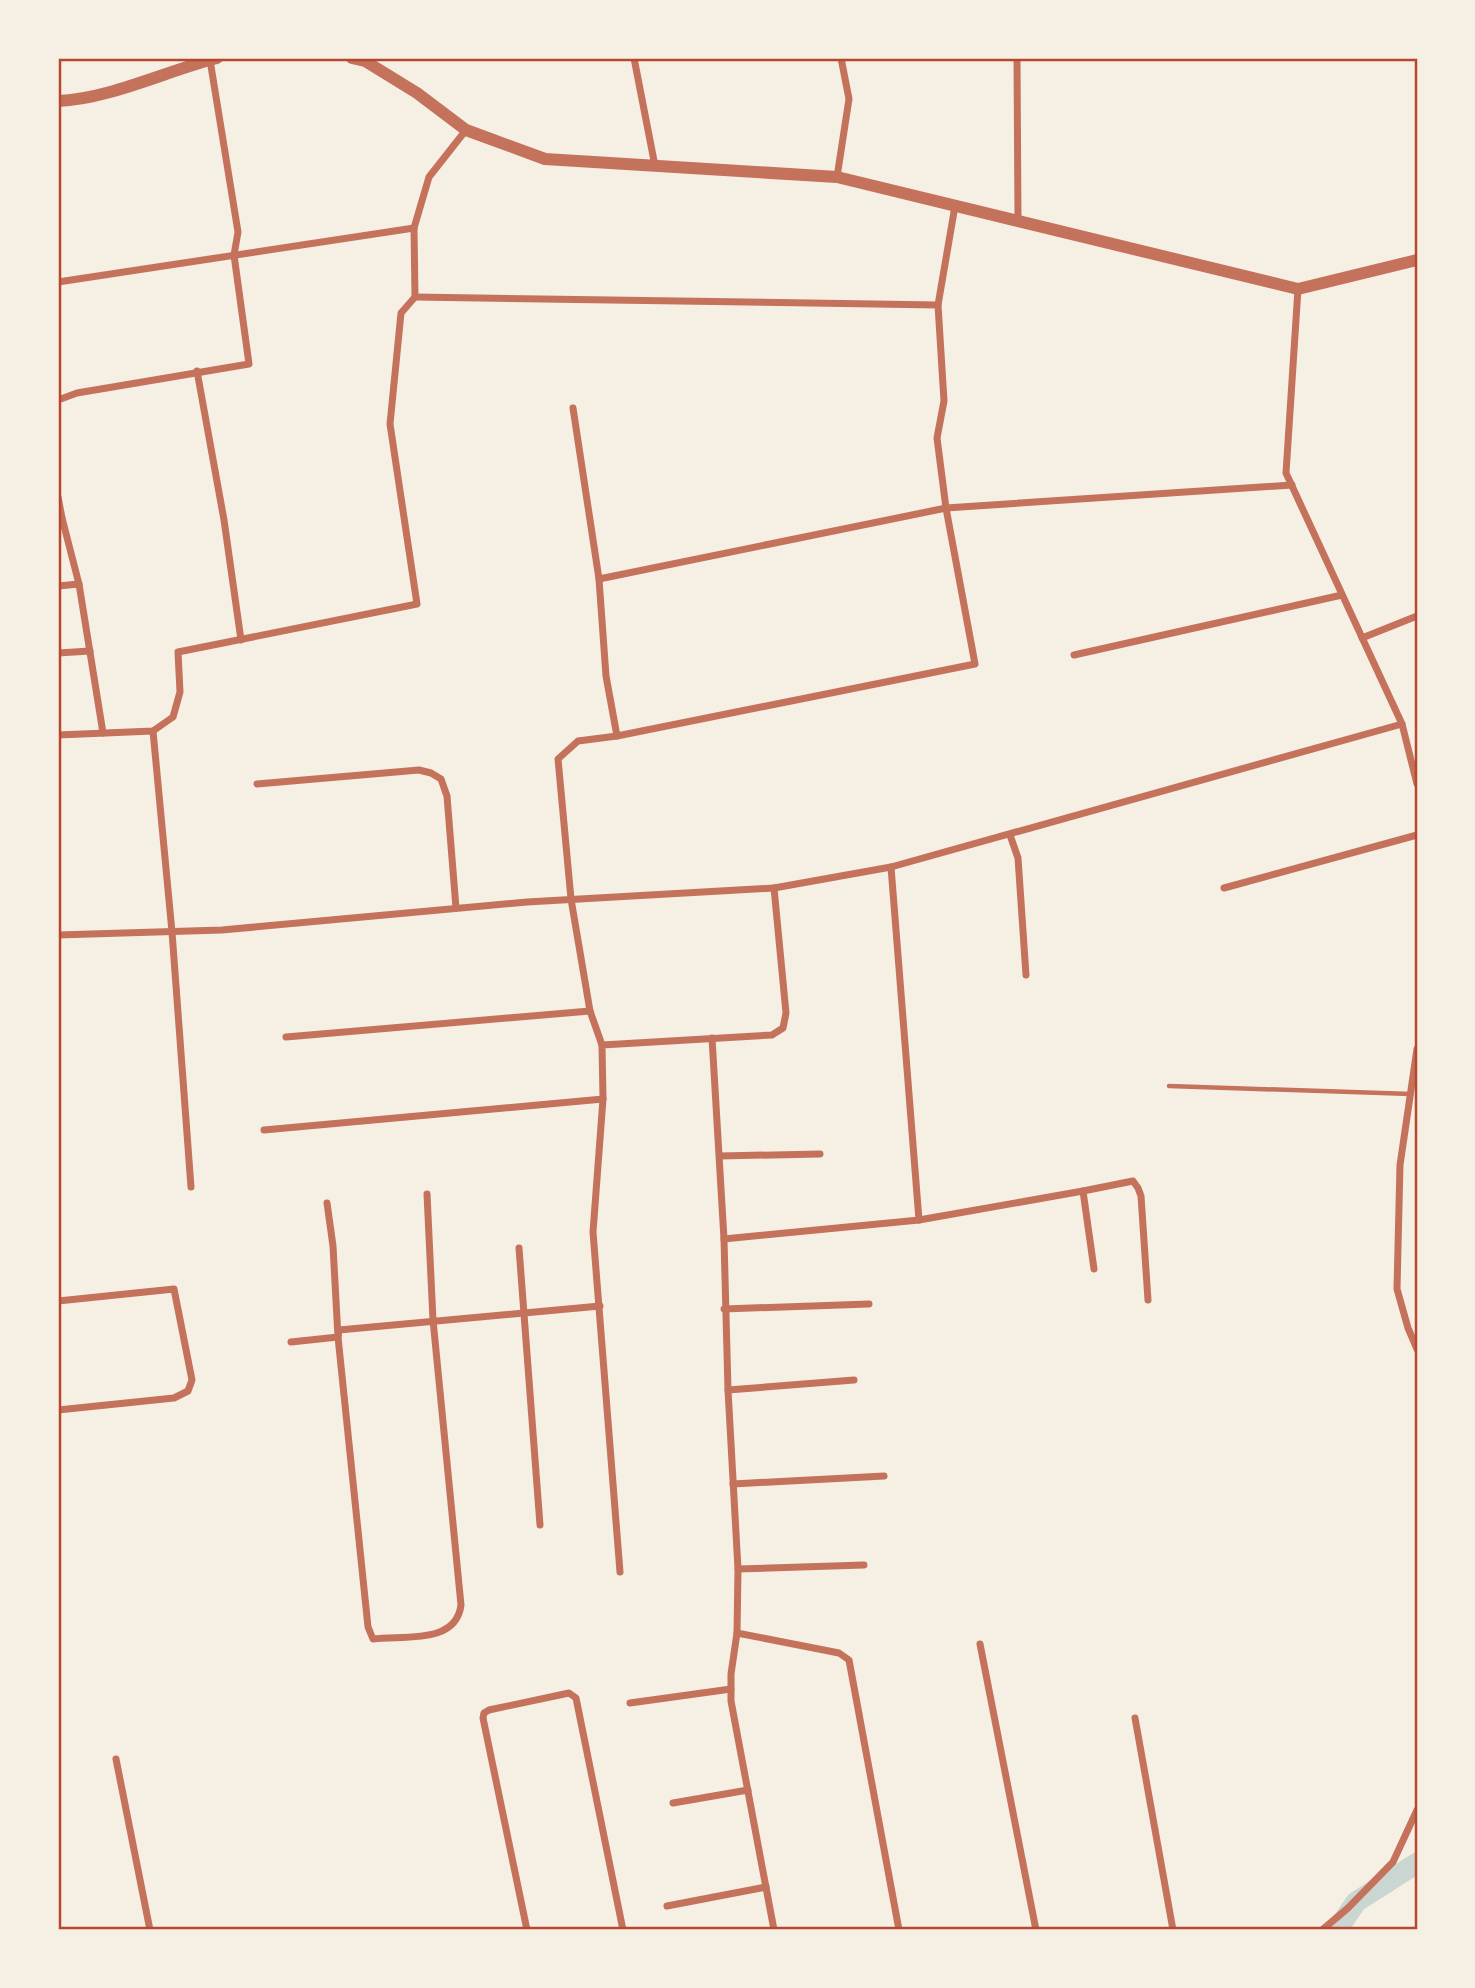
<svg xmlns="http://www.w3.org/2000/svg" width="1475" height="1988" font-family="Signika,sans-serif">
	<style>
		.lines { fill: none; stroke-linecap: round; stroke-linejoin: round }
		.canal { stroke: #c9d6d2; stroke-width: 21 }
		.service { stroke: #c5725c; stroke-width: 4.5 }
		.minor { stroke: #c5725c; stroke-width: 7 }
		.tertiary { stroke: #c5725c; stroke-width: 12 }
		.neatline { fill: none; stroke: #b5482f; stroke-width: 2.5 }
	</style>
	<rect width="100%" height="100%" fill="#f6efe4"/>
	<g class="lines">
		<path class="canal" d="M1337,1930L1356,1902L1417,1863"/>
		<path class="service" d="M1169,1086L1411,1094"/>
		<g class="minor">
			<path d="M634,58L655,166"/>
			<path d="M1017,58L1018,221"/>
			<path d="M837,177L849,99L841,58"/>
			<path d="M58,282L414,228"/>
			<path d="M1298,289L1286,473L1402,724L1417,784"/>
			<path d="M415,297L938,305L944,401L937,438L946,508L599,579"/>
			<path d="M938,305L955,206"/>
			<path d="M197,371L224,520L241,640"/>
			<path d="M58,400L77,393L249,364L234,255L238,232L210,60"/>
			<path d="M573,408L599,579L606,676L617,736L975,664L946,508L1292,485"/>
			<path d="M58,497L62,518H58"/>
			<path d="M62,518L79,584"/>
			<path d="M58,586L79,584L103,733"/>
			<path d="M1362,638L1417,616"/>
			<path d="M58,653L90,651"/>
			<path d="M1074,655L1342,595"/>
			<path d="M153,731L172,932L191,1187"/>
			<path d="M58,735L153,731L173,717L180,692L178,652L417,604L390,424L401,313L415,297L414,228L429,177L466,130"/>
			<path d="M257,784L419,770L431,773L441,779L447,796L456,908"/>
			<path d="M1010,835L1018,858L1026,975"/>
			<path d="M1224,888L1417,835"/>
			<path d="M58,935L222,930L527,902L774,888"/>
			<path d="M590,1011L571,899L558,759L578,741L617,736"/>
			<path d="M286,1037L590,1011L602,1045"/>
			<path d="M712,1038L724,1239"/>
			<path d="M1417,1049L1400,1165L1397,1289L1408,1328L1417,1349"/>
			<path d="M603,1099L593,1232L620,1572"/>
			<path d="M264,1130L603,1099L602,1045L772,1035L783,1028L786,1013L774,888L891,867"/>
			<path d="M720,1156L820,1154"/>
			<path d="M1083,1191L1133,1181L1138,1188L1141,1196L1148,1300"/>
			<path d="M327,1203L333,1246L338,1337L368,1627L373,1639C403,1635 456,1645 461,1605L433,1320L427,1194"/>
			<path d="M919,1220L1083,1191L1094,1269"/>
			<path d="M519,1248L540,1525"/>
			<path d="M58,1301L174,1289L192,1380L188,1391L174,1398L58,1410"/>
			<path d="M724,1309L869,1304"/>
			<path d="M291,1342L338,1337L339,1330L600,1306"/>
			<path d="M728,1390L854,1380"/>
			<path d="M733,1484L884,1476"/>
			<path d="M738,1569L864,1565"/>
			<path d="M737,1633L839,1653L849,1660L899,1930"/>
			<path d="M980,1644L1036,1930"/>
			<path d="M630,1703L731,1689"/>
			<path d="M1135,1718L1173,1930"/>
			<path d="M116,1759L150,1930"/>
			<path d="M673,1803L748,1790"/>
			<path d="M667,1906L766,1887"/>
			<path d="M527,1930L483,1718L484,1713L489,1710L569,1693L576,1698L623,1930"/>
			<path d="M774,1930L731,1701V1674L737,1633L738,1569L728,1390L724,1239L919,1220L891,867L1402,724"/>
			<path d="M1322,1930L1348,1908L1393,1862L1417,1810"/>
		</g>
		<g class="tertiary">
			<path d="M352,58L365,61L417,93L466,130L545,159L837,177L1298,289L1417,260"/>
			<path d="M58,101C109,99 166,71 217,58"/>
		</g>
	</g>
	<rect width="1475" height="1988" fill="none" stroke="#f6efe4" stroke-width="119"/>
	<rect x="60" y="60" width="1356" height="1868" class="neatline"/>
</svg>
